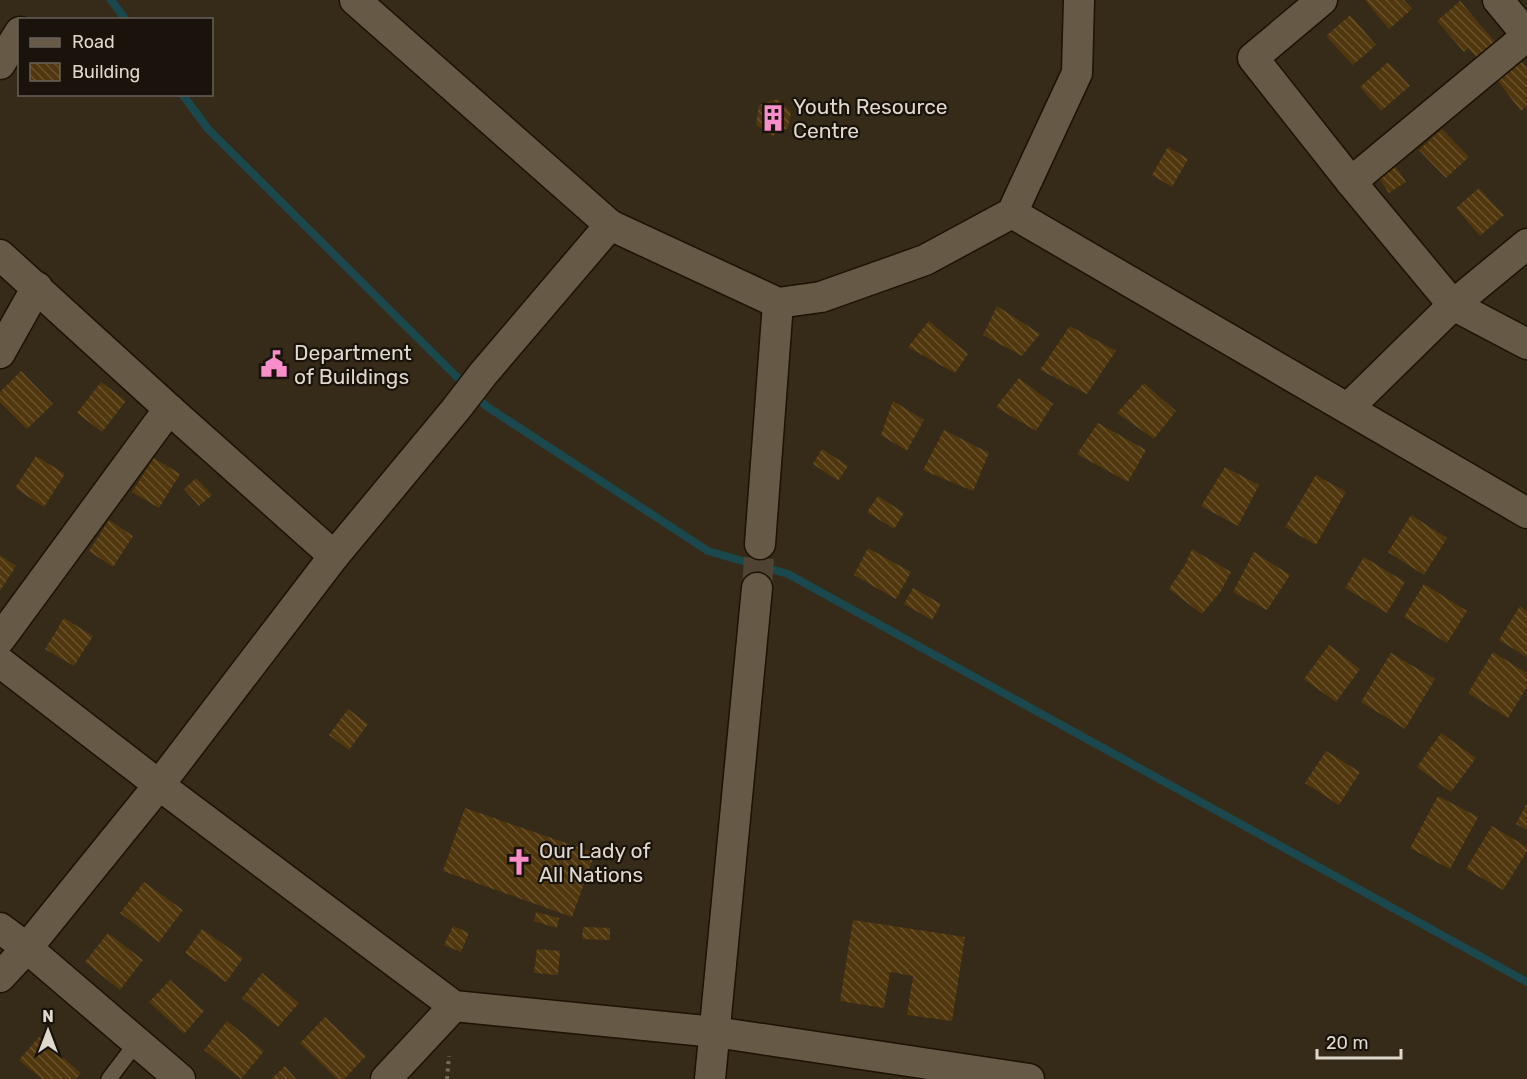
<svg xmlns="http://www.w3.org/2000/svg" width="1527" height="1079" font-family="Rubik,sans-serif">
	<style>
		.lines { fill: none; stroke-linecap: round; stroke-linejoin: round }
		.stream { stroke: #1b484d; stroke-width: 8 }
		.building { fill: url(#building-back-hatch) }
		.street-tunnel { stroke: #4f4433; stroke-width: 30; stroke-dasharray: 30 15; stroke-linecap: butt }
		.lane-casing { stroke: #1d1203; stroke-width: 18 }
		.street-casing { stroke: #1d1203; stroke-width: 33 }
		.path { stroke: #766c5d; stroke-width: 4; stroke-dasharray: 3 4.5; stroke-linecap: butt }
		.lane { stroke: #665946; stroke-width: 15 }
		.street { stroke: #665946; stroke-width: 30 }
		.labels { text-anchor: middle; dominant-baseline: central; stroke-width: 4.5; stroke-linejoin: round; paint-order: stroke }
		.poi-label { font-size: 21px; fill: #dfd8cd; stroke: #19130c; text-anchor: start }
	</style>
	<defs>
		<pattern id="building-back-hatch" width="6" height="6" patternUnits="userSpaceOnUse" patternTransform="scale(1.5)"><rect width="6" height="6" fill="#50370d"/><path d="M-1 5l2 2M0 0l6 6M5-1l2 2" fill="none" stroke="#69532f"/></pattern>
	</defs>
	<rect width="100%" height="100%" fill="#362a18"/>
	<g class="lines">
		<g class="stream">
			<path d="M111,0L126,20"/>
			<path d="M182,94L208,129L486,406L708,551L788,574L1527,982"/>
		</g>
	</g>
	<g class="building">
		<path d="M1365,0H1404L1412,9L1389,29Z"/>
		<path d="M1460,1L1496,43L1477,58L1468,48L1464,52L1437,21Z"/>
		<path d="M1350,15L1376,45L1353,65L1326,36Z"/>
		<path d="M1388,62L1410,86L1381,111L1360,87Z"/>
		<path d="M1522,62L1527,68V106L1521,111L1498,81Z"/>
		<path d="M778,99L791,112L788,128L772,136L756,125L759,105Z"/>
		<path d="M1442,129L1469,157L1446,178L1419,150Z"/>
		<path d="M1168,147L1188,159L1172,187L1152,175Z"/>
		<path d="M1394,164L1406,182L1389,193L1377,175Z"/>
		<path d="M1479,188L1504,215L1480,236L1456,208Z"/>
		<path d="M997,306L1040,334L1022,356L983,335Z"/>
		<path d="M929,321L968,354L955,373L908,347Z"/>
		<path d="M1070,326L1116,351L1087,394L1040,370Z"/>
		<path d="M21,371L53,404L27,429L0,402V392Z"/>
		<path d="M1019,378L1053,404L1036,431L996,407Z"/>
		<path d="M101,382L126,401L102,432L77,413Z"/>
		<path d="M1144,383L1176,411L1154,439L1117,413Z"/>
		<path d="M893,401L924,420L907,451L881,435Z"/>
		<path d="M1098,423L1146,450L1128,482L1077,454Z"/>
		<path d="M944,430L989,453L973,491L923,470Z"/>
		<path d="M822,449L848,466L838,481L813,464Z"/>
		<path d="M36,456L65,474L44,507L15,488Z"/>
		<path d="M154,458L180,474L159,508L132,492Z"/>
		<path d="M1225,467L1259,485L1238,526L1201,506Z"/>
		<path d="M1316,475L1346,492L1316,545L1285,527Z"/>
		<path d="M196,478L212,495L199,506L184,489Z"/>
		<path d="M878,496L904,513L894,529L867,512Z"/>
		<path d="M1411,515L1447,538L1424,575L1388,552Z"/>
		<path d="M109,520L133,536L113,567L89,551Z"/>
		<path d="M868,548L911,572L896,599L854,575Z"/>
		<path d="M1192,549L1231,572L1221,591L1202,614L1169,589L1186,563Z"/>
		<path d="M1254,552L1290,575L1267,610L1233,592Z"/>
		<path d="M0,555L16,566L0,591Z"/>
		<path d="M1364,557L1405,582L1387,613L1345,588Z"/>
		<path d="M1424,584L1467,611L1447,643L1404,617Z"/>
		<path d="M913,588L941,604L932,620L904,604Z"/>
		<path d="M1520,606L1527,611V657L1499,640Z"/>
		<path d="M64,618L93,636L74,666L45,649Z"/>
		<path d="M1329,645L1360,669L1336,702L1304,679Z"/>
		<path d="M1493,652L1527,673V687L1508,718L1468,693Z"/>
		<path d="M1391,653L1435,679L1405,729L1361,702Z"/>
		<path d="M348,709L368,724L349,750L329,735Z"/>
		<path d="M1441,733L1476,758L1451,792L1417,767Z"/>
		<path d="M1326,751L1360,772L1339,805L1305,783Z"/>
		<path d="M1438,796L1478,817L1450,869L1410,848Z"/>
		<path d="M1527,803V830L1516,824Z"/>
		<path d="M465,808L595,853L572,917L443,871Z"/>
		<path d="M1492,826L1527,847V851L1503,890L1466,869Z"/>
		<path d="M144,882L183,910L159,942L120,913Z"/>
		<path d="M536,912L559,918L557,928L534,921Z"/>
		<path d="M853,920L965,937L952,1021L907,1015L913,976L890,972L884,1008L840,1001Z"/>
		<path d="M453,926L469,933L461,952L444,945Z"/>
		<path d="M583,927L610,928V940L582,939Z"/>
		<path d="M202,929L243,958L226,982L185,953Z"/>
		<path d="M108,933L143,960L120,990L85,962Z"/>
		<path d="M537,949L560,951L558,975L534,973Z"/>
		<path d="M262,973L299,1003L278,1027L242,998Z"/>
		<path d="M170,980L204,1011L184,1034L149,1002Z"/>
		<path d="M325,1017L366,1056L344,1079H337L300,1043Z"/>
		<path d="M227,1021L264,1051L241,1079L204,1050Z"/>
		<path d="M39,1037L81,1073L76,1079H42L19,1060Z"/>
		<path d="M285,1066L296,1079H271Z"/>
	</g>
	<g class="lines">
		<path class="street-tunnel" d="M757,588L760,544"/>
		<defs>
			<path id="lane" d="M109,1079L137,1042"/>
			<g id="street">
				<path d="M355,0L610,225L778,303L821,297L925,260L1012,213L1077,73L1079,0"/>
				<path d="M1322,0L1253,58L1351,182L1453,305L1527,344"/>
				<path d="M1498,0L1527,35"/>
				<path d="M0,64L20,32"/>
				<path d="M1351,182L1527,36"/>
				<path d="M1012,213L1527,513"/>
				<path d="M0,255L169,409L334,556"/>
				<path d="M0,353L37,287"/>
				<path d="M1348,408L1453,305L1527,244"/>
				<path d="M760,544L778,303"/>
				<path d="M0,639L169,409"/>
				<path d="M0,662L159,785L454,1006L715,1032L1029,1079"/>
				<path d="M0,928L27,948L180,1079"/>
				<path d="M0,977L27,948L159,785L334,556L456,409L483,374L610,225"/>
				<path d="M386,1079L454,1006"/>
				<path d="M710,1079L757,588"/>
			</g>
		</defs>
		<use href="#lane" class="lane-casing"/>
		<use href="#street" class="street-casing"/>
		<path class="path" d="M447,1079L449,1056"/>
		<use href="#lane" class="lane"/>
		<use href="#street" class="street"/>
	</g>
	<defs>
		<symbol id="building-bare" viewBox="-9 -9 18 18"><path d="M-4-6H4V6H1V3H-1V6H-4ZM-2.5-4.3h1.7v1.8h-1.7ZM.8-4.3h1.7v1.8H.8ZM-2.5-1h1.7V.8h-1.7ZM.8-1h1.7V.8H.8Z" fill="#f98fc9" stroke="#19130c" stroke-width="2.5" paint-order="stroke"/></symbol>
		<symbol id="civic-bare" viewBox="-9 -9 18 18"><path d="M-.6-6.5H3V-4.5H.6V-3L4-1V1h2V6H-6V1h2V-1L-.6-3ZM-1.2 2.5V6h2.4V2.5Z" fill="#f98fc9" stroke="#19130c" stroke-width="2.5" paint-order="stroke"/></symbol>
		<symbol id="church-bare" viewBox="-9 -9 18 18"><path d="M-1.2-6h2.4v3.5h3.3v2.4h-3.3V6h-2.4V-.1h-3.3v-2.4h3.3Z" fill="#f98fc9" stroke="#19130c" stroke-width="2.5" paint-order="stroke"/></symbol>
	</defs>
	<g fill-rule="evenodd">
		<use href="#building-bare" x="754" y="99" width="38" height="38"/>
		<use href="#civic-bare" x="255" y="345" width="38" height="38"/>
		<use href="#church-bare" x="500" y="843" width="38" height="38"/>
	</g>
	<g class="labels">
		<g class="poi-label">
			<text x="793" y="106">Youth Resource<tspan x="793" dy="24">Centre</tspan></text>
			<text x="294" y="352">Department<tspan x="294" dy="24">of Buildings</tspan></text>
			<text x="539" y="850">Our Lady of<tspan x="539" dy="24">All Nations</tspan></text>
		</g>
	</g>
	<rect x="18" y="18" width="195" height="78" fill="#19130c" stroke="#686259" stroke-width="1.5"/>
	<rect x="30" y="38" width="30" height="9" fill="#665946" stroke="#686259" stroke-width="1.5"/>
	<text x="72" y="48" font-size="18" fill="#dfd8cd">Road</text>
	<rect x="30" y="63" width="30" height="18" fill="url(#building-back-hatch)" stroke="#686259" stroke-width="1.5"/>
	<text x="72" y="78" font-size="18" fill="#dfd8cd">Building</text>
	<g transform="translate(48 1031)" stroke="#19130c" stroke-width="4.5" paint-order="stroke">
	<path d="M0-4.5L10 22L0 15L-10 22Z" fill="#dfd8cd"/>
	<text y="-9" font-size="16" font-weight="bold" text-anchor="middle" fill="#dfd8cd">N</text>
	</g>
	<path d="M1317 1049v9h84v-9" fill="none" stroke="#dfd8cd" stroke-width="3"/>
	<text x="1326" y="1049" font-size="18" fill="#dfd8cd" stroke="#19130c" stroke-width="4.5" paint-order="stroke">20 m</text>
</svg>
